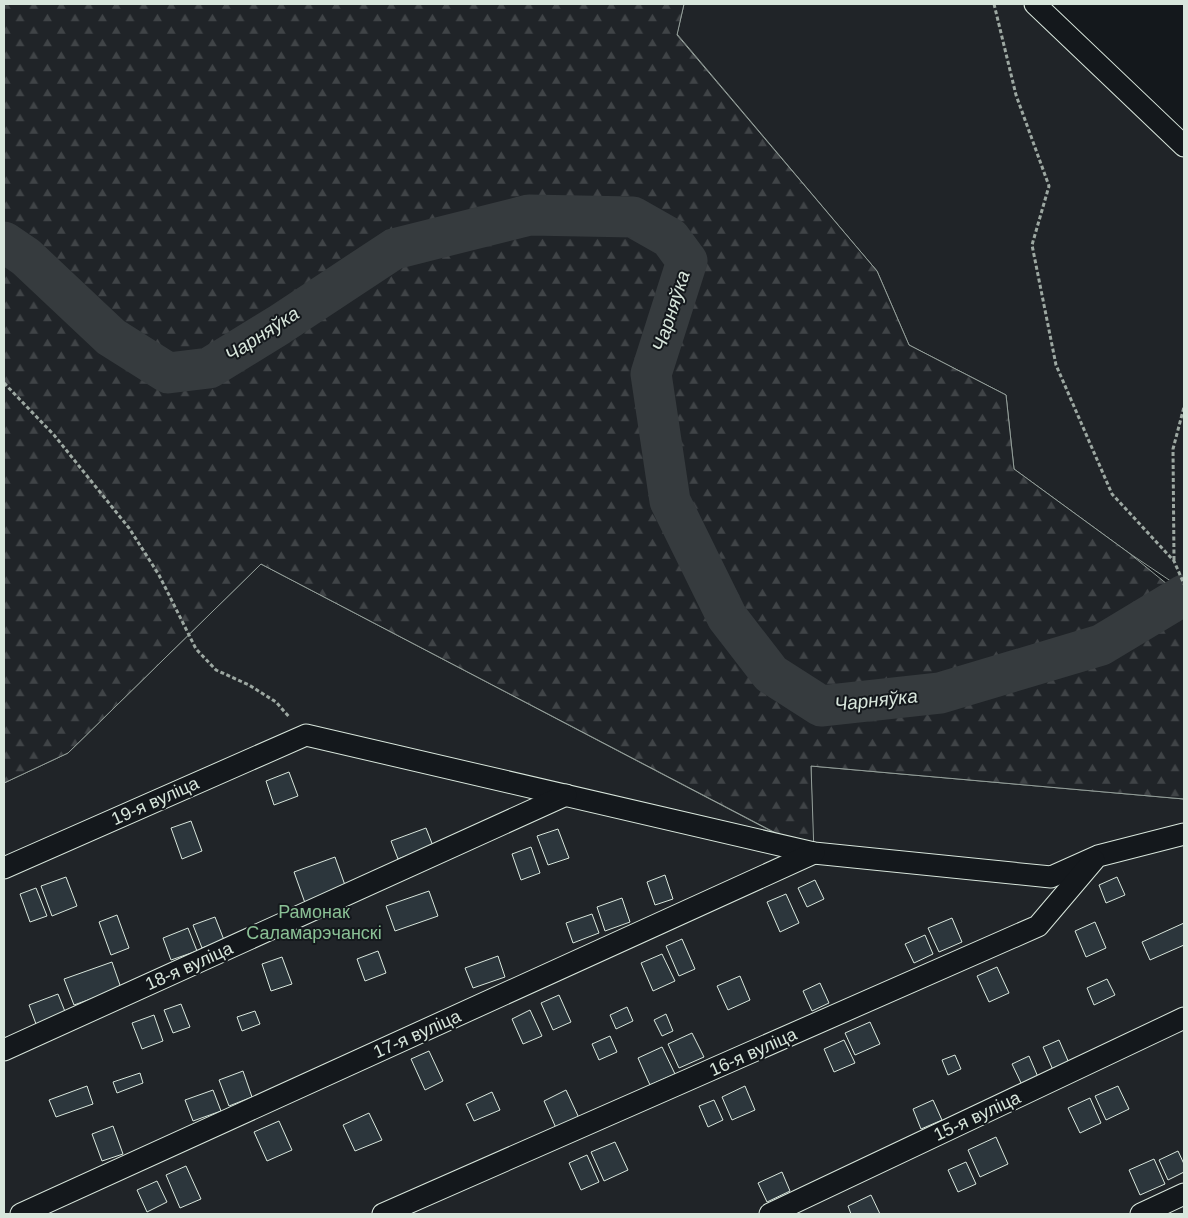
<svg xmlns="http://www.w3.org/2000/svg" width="1188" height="1218" font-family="Arial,sans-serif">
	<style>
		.green { fill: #202428; stroke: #939e99 }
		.forest { fill: url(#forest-firs); stroke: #939e99 }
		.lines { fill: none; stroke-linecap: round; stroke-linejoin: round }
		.river { stroke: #363b3e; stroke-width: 41 }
		.building { fill: #2c363c; stroke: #d8e6dc }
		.street-casing { stroke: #d8e6dc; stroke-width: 23 }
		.path { stroke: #9da8a2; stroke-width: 3; stroke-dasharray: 4 2.5; stroke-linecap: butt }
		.street { stroke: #14181c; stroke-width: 21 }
		.labels { text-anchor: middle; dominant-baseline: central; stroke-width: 4; stroke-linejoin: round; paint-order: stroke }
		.street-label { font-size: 18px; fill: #d8e6dc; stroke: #14181c }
		.park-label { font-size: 18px; fill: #8ac095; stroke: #14181c }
		.water-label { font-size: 19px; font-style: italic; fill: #d8e6dc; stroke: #14181c }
	</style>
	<defs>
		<pattern id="forest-firs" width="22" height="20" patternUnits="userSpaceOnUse" patternTransform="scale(1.25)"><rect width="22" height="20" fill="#202428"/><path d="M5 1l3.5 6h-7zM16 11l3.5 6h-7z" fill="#404447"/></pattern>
	</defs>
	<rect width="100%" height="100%" fill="#14181c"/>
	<g class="green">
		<path d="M684,4H1035L1184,146V590L1129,553L1014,469L1006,395L909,345L877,271L677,34Z"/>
		<path d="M261,564L813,853L811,766L1184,799V1214H4V783L68,753Z"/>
	</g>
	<path class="forest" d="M4,4H684L677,35L877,271L909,345L1006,395L1014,469L1129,553L1184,598V799L811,766L814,853L261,564L68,753L4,783Z"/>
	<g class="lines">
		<path class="river" d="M4,242L26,257L111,337L168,373L209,368L279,325L394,249L529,215L633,217L670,238L687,261L651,374L670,501L727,617L771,674L821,706L940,693L1101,645L1184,595"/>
	</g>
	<g class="building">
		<path d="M289,772L298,796L274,805L266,781Z"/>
		<path d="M191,821L202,851L182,859L171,828Z"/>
		<path d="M426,828L433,846L398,859L391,841Z"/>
		<path d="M558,829L569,858L548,865L537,836Z"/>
		<path d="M531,847L540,873L521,880L512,854Z"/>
		<path d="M335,857L346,888L305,903L294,872Z"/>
		<path d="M665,875L673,899L655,905L647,882Z"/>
		<path d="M66,877L77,906L52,916L41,886Z"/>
		<path d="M1117,877L1125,895L1106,903L1099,885Z"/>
		<path d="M815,880L824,899L807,907L798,888Z"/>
		<path d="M36,888L47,916L30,922L20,894Z"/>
		<path d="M429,891L438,916L395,931L386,906Z"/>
		<path d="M786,894L799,923L780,932L767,902Z"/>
		<path d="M622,898L630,922L605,931L597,907Z"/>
		<path d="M592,914L599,933L573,943L566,923Z"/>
		<path d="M117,915L129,948L111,955L99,922Z"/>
		<path d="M215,917L224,940L202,948L193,925Z"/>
		<path d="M952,918L962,942L939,952L928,928Z"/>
		<path d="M1095,922L1106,948L1086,957L1075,931Z"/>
		<path d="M1184,923V945L1150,960L1142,942Z"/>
		<path d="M188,928L197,951L171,960L163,938Z"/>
		<path d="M925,935L933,954L914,963L905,944Z"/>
		<path d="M682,939L695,969L679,976L666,946Z"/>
		<path d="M378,951L386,973L365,981L357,959Z"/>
		<path d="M662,954L675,981L653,991L641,963Z"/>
		<path d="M498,956L505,977L473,988L465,968Z"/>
		<path d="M282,957L292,984L271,991L262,964Z"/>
		<path d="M112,962L121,988L74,1005L64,979Z"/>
		<path d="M997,967L1009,993L989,1002L977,976Z"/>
		<path d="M740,976L750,1000L728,1010L717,986Z"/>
		<path d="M1107,979L1115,995L1094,1005L1087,988Z"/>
		<path d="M820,983L829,1003L812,1011L803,991Z"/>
		<path d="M58,994L66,1014L36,1024L29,1005Z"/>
		<path d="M559,995L571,1022L553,1030L541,1003Z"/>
		<path d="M181,1004L190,1027L173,1033L164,1010Z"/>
		<path d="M627,1007L633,1021L616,1029L610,1015Z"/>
		<path d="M530,1010L542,1036L523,1044L512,1019Z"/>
		<path d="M255,1011L260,1024L242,1031L237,1017Z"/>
		<path d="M666,1014L673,1031L662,1036L654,1020Z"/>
		<path d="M154,1015L163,1041L142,1049L132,1023Z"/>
		<path d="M870,1022L880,1044L855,1055L845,1033Z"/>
		<path d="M692,1033L704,1057L679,1068L668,1044Z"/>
		<path d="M610,1036L617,1052L599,1060L592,1044Z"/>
		<path d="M844,1040L855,1063L834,1072L824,1049Z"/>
		<path d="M1059,1040L1069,1063L1053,1070L1043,1047Z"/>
		<path d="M662,1047L675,1074L650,1085L638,1058Z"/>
		<path d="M429,1051L443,1081L425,1090L411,1059Z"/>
		<path d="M955,1055L961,1069L948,1075L942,1060Z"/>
		<path d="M1029,1056L1038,1077L1022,1085L1012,1064Z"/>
		<path d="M243,1071L252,1097L229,1106L219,1080Z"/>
		<path d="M140,1073L143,1083L117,1093L113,1082Z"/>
		<path d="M87,1086L93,1104L56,1117L49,1100Z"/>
		<path d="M745,1086L755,1110L732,1120L722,1097Z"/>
		<path d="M1118,1086L1129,1109L1106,1120L1095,1096Z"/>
		<path d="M213,1090L221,1111L193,1121L185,1100Z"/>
		<path d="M566,1090L579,1118L556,1128L544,1101Z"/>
		<path d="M492,1092L500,1110L474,1121L466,1104Z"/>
		<path d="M1090,1098L1101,1123L1080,1133L1068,1108Z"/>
		<path d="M714,1100L723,1120L708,1127L699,1106Z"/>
		<path d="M933,1100L942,1120L921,1129L913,1109Z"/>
		<path d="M369,1113L382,1140L355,1151L343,1125Z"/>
		<path d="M279,1121L292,1150L267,1161L254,1132Z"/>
		<path d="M113,1126L123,1154L102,1161L92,1134Z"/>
		<path d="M996,1137L1008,1164L980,1177L968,1150Z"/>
		<path d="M615,1142L628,1170L604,1181L591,1152Z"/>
		<path d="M1178,1151L1184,1164V1172L1168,1180L1159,1160Z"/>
		<path d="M587,1155L599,1182L581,1190L569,1163Z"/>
		<path d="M1154,1159L1165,1184L1140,1195L1129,1170Z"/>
		<path d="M966,1162L976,1184L958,1192L948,1170Z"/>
		<path d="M186,1166L201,1199L180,1208L166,1175Z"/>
		<path d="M782,1172L790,1191L767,1202L758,1183Z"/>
		<path d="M157,1181L167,1202L147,1212L137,1190Z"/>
		<path d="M871,1195L880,1214H851L848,1206Z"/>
	</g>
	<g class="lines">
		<defs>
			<g id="street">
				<path d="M1035,4L1184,146"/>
				<path d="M4,868L306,735L814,853L1051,877L1098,856L1184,834"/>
				<path d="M4,1050L566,795"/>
				<path d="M21,1214L814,853"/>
				<path d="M383,1214L1038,926L1094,860"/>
				<path d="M770,1214L1184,1018"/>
				<path d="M1141,1214L1184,1194"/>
			</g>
		</defs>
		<use href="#street" class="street-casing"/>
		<g class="path">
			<path d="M994,4L1016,95L1049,186L1032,245L1056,365L1112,494L1174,561L1184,584"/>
			<path d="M4,383L54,435L129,528L159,575L196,649L216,670L249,685L276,702L290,718"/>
			<path d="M1174,560L1173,449L1184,407"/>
		</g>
		<use href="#street" class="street"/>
	</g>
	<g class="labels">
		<g class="street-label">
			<text transform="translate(155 801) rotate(-24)">19-я вуліца</text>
			<text transform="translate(189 966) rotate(-24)">18-я вуліца</text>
			<text transform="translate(417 1034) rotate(-24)">17-я вуліца</text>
			<text transform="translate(753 1052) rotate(-24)">16-я вуліца</text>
			<text transform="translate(977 1116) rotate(-25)">15-я вуліца</text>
		</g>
		<g class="park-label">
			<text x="314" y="912">Рамонак<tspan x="314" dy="21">Саламарэчанскі</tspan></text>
		</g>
		<g class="water-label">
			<text transform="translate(671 311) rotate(-72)">Чарняўка</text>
			<text transform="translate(262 334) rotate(-33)">Чарняўка</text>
			<text transform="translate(876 700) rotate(-6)">Чарняўка</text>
		</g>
	</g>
	<rect width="1188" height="1218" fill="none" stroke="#d8e6dc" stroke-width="10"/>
</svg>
